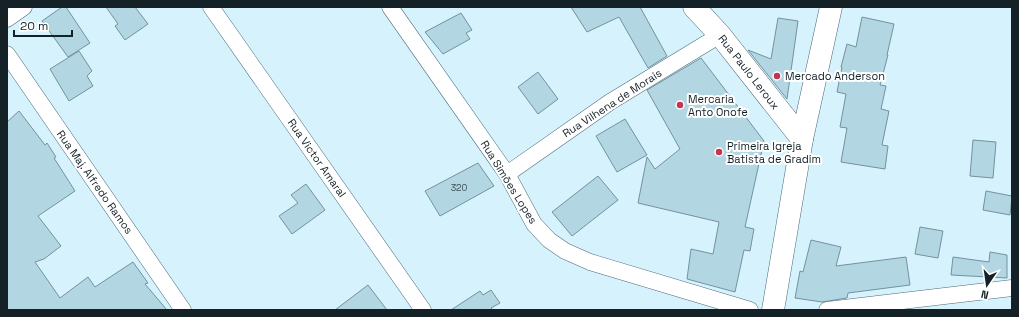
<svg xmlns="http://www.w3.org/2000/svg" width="1019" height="317" font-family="'Space Grotesk',sans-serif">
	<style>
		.building { fill: #b3d6e3; stroke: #72929f }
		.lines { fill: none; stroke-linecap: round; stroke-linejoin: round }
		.street-casing { stroke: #4d6c78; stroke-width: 17 }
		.secondary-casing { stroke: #4d6c78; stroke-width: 23 }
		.street { stroke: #fff; stroke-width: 16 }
		.secondary { stroke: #fff; stroke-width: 22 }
		.poi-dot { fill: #c43453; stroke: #fff; stroke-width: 1.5 }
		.labels { text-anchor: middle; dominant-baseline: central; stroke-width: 4; stroke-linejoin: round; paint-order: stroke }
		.number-label { font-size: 9px; fill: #3c4e55 }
		.street-label { font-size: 11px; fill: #142126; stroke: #fff }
		.poi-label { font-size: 11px; fill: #142126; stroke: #fff; text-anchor: start }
	</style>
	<rect width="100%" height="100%" fill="#d6f2fd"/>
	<g class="building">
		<path d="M62,7H66L90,43L68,57L42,21Z"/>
		<path d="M106,7H135L148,24L125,40L115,26L118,24Z"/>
		<path d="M571,7H640L667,56L648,68L619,17L587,32Z"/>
		<path d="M461,13L472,30L466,33L470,39L443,54L425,32Z"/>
		<path d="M862,17L894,24L887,55H888L880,85L886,86L881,109L889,111L882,145L888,146L885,169L841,162L847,128L840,127L846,94L837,92L842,67H841L847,44L856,47Z"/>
		<path d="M778,18L798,21L787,99L748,50L771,59Z"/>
		<path d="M79,51L92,71L87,76L93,86L69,101L50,69Z"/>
		<path d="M701,58L764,141L745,227L754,229L750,251L744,250L735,292L687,279L691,249L713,254L719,222L638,203L647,157L655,169L680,149L647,90Z"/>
		<path d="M538,72L558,99L538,114L518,87Z"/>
		<path d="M19,111L45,145L47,143L56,157L54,158L75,191L38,216L61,246L44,259L35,262L60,298L88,277L95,287L133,262L148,283L145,284L167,310H7V122Z"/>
		<path d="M625,119L647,155L617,172L596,136Z"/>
		<path d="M973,140L996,142L993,178L970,176Z"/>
		<path d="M478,163L494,186L440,216L425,191Z"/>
		<path d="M598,176L618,200L572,236L552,212Z"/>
		<path d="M306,184L325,210L292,234L279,216L298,203L291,195Z"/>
		<path d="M986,191L1012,196L1010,215L983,210Z"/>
		<path d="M920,227L943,231L938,258L915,254Z"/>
		<path d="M811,240L841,247L836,266L906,257L910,285L848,293L847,298L822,302L795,298L800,271L803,272Z"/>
		<path d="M990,252L1007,255V278L951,275L953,257L989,262Z"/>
		<path d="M368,285L387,310H335Z"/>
		<path d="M491,290L500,303L491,308L493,310H451L480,291L483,295Z"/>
	</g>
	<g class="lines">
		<defs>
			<g id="street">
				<path d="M211,7L423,310"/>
				<path d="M390,7L507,174L534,224L549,240L565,251L590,262L750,310"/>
				<path d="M7,19L24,7"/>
				<path d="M7,54L183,310"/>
				<path d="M507,174L610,102L720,35"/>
				<path d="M827,310L1012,288"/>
			</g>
			<g id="secondary">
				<path d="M694,7L720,35L802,139"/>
				<path d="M773,310L802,139L831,7"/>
			</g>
		</defs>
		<use href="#street" class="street-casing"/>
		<use href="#secondary" class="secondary-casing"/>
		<use href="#street" class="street"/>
		<use href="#secondary" class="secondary"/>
	</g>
	<g class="poi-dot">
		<circle cx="777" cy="76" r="4"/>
		<circle cx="680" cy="105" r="4"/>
		<circle cx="719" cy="152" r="4"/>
	</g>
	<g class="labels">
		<g class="number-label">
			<text x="459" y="188">320</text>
		</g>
		<g class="street-label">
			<text transform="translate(749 72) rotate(52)">Rua Paulo Leroux</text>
			<text transform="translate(612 103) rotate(-33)">Rua Vilhena de Morais</text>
			<text transform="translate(317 158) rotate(55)">Rua Victor Amaral</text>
			<text transform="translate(95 182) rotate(55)">Rua Maj. Alfredo Ramos</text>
			<text transform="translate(509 182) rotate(58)">Rua Simões Lopes</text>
		</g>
		<g class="poi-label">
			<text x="785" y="76">Mercado Anderson</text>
			<text x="688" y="99">Mercaria<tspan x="688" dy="13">Anto Onofe</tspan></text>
			<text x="727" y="146">Primeira Igreja<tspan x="727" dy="13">Batista de Gradim</tspan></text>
		</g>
	</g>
	<rect width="1019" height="317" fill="none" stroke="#142126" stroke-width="16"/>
	<g transform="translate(987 285) rotate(193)" stroke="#ffffff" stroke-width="3" paint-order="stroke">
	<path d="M0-3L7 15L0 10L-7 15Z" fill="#142126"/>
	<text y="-6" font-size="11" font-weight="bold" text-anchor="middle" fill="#142126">N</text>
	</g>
	<path d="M14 30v6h58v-6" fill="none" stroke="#142126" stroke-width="2"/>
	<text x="20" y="30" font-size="12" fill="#142126" stroke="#ffffff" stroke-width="3" paint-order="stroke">20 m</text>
</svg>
